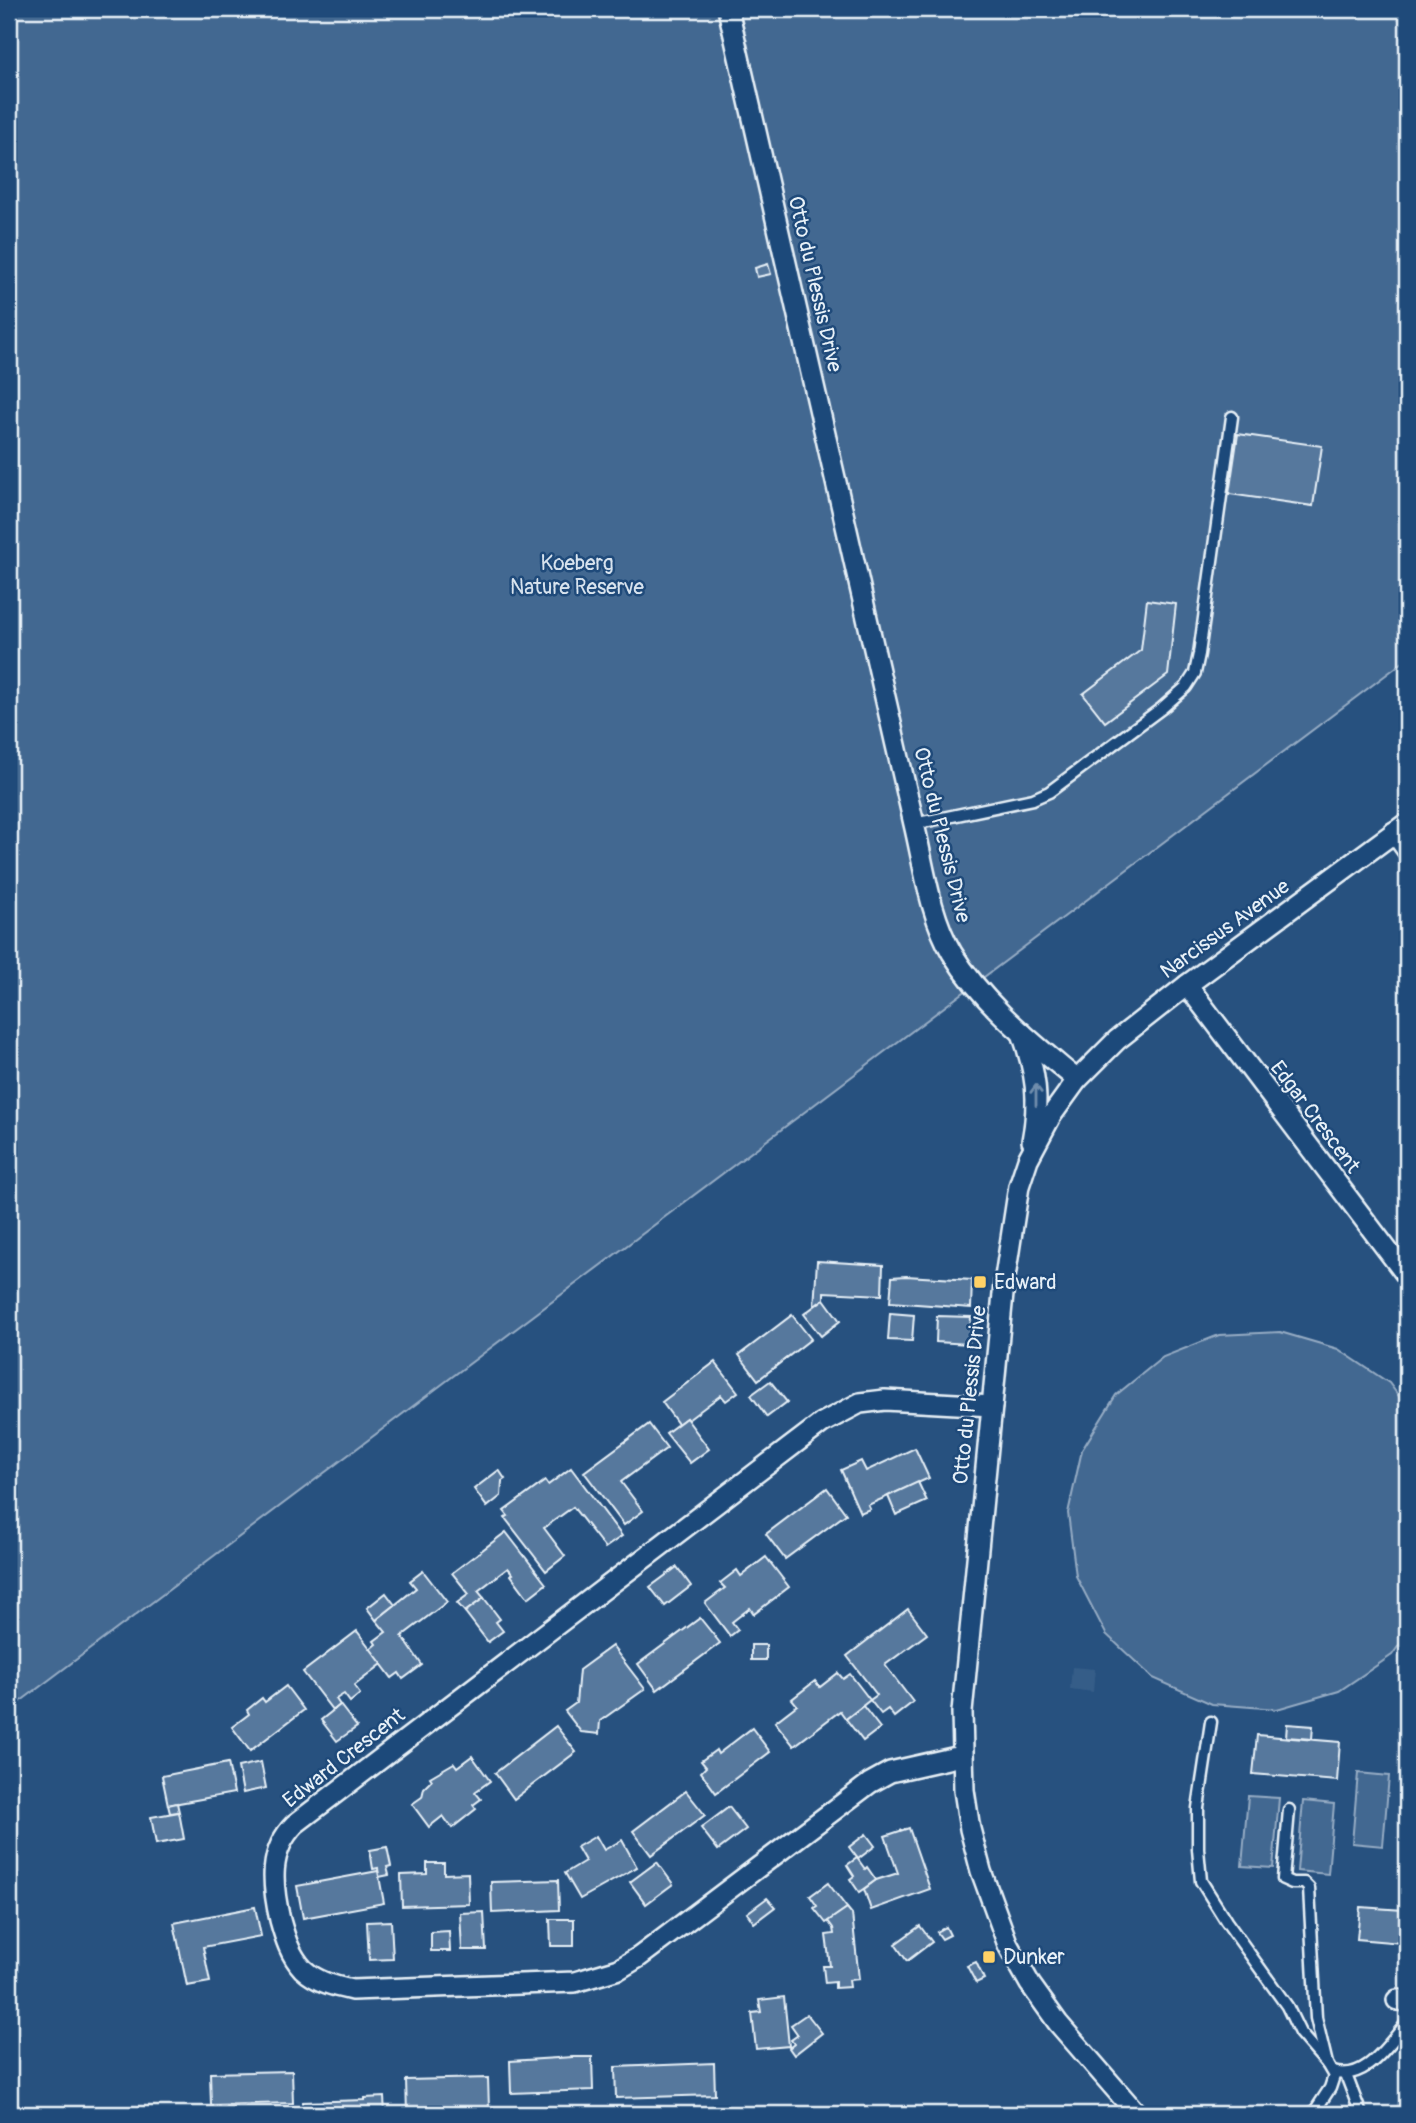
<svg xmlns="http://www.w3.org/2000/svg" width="1416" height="2123" font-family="Pangolin,sans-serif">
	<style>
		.built { fill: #355d88 }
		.green { fill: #436891; stroke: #96acc4; stroke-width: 2 }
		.building { fill: #57789d; stroke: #e8f1f8; stroke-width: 2 }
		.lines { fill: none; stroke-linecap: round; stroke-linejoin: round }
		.lane-casing { stroke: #e8f1f8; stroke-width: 15 }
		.street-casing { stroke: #e8f1f8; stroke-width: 24 }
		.lane { stroke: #1f4a7a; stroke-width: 10 }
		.street { stroke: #1f4a7a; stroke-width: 19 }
		.oneway { stroke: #6f8dac }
		.poi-dot { fill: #ffd166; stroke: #1f4a7a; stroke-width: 2.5 }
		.labels { text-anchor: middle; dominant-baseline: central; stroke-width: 5; stroke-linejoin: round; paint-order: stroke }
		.street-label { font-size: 21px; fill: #e8f1f8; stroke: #1f4a7a }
		.park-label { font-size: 21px; fill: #d8e3ee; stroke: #1f4a7a }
		.poi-label { font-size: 21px; fill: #e8f1f8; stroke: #1f4a7a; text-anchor: start }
	</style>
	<rect width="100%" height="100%" fill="#27517f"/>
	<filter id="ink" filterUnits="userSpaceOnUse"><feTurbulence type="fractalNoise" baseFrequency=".0143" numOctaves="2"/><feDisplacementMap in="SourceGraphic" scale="14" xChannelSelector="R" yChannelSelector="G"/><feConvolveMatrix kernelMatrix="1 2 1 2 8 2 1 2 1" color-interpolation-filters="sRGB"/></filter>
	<g filter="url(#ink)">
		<path class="built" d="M1072,1667L1095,1669L1093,1692L1070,1689Z"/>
		<g class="green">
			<path d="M9,9H1407V659L9,1710Z"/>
			<path d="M1280,1332L1338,1349L1389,1383L1407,1407V1634L1392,1655L1339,1691L1277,1709L1212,1704L1153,1678L1106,1634L1076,1576L1068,1513L1082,1450L1116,1395L1163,1357L1219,1335Z"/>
			<path d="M1358,1773L1389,1776L1383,1846L1352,1843Z"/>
			<path d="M1248,1796L1279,1798L1273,1868L1242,1866Z"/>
			<path d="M1303,1801L1334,1804L1328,1874L1297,1871Z"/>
		</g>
		<g class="building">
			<path d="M768,264L771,274L757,277L755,268Z"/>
			<path d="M1238,434L1322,446L1313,506L1229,494Z"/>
			<path d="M1147,600L1176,604L1168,675L1105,722L1083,694L1141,650Z"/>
			<path d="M817,1261L883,1265L882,1295L824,1292V1299L814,1307Z"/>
			<path d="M906,1276L972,1280L971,1308L890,1302L892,1277Z"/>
			<path d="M824,1299L840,1321L821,1336L804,1314Z"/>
			<path d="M890,1313L914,1315L912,1341L888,1340Z"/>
			<path d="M792,1315L811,1339L758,1380L739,1355Z"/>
			<path d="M937,1316L971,1317L969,1344L936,1342Z"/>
			<path d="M715,1362L738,1392L726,1401L721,1395L688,1420L686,1418L678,1424L662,1402Z"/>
			<path d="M770,1381L787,1402L767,1417L751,1395Z"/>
			<path d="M686,1418L709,1449L690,1463L666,1433Z"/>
			<path d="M649,1424L667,1448L621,1482L643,1511L624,1525L584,1472Z"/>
			<path d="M915,1448L929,1478L868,1505L870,1509L860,1513L841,1470L861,1461L866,1471Z"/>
			<path d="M571,1468L622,1536L605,1548L573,1507L544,1528L565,1556L546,1571L505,1518L508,1516L504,1511L545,1481L548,1485Z"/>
			<path d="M499,1470L505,1479L502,1481L501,1496L487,1507L474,1489Z"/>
			<path d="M918,1482L927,1501L896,1515L888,1496Z"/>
			<path d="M827,1488L846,1514L785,1559L766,1534Z"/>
			<path d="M506,1532L546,1584L528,1598L511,1575L513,1574L508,1568L478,1591L484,1598L465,1612L457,1603L469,1594L452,1573Z"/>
			<path d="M766,1557L789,1587L754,1614L750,1608L732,1622L738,1630L730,1636L705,1603L725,1588L720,1583L737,1570L741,1576Z"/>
			<path d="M677,1567L691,1586L665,1606L650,1587Z"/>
			<path d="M423,1571L447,1602L402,1636L422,1665L403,1679L399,1673L392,1678L370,1649L376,1644L374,1641L386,1632L376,1620L416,1588L410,1581Z"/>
			<path d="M386,1593L395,1605L376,1620L367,1608Z"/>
			<path d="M484,1598L500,1619L496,1622L503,1631L488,1642L465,1612Z"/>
			<path d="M908,1609L927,1634L885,1665L913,1702L894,1717L888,1709L881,1714L870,1700L877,1695L847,1656Z"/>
			<path d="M700,1618L720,1643L657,1690L638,1664Z"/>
			<path d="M357,1631L382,1664L354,1686L360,1694L350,1702L344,1694L336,1699L340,1705L333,1711L303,1672Z"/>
			<rect x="751" y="1645" width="15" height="15"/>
			<path d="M612,1646L645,1689L600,1721L599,1734L581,1732L565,1711L576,1703L579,1670Z"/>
			<path d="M838,1673L843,1679L850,1674L870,1700L846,1719L840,1711L794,1746L775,1722L797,1705L792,1699L815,1681L820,1687Z"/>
			<path d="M286,1686L304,1710L250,1751L232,1727L249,1714L247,1710L262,1698L265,1702Z"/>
			<path d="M340,1705L357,1727L337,1741L321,1720Z"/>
			<path d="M863,1706L880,1728L863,1741L846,1719Z"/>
			<path d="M1287,1724L1313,1726L1312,1739L1286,1737Z"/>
			<path d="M556,1726L576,1752L514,1799L495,1773Z"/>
			<path d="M752,1728L770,1752L716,1793L701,1772L706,1767L701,1761L716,1750L718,1754Z"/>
			<path d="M1257,1735L1340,1742L1337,1781L1253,1774Z"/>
			<path d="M472,1756L490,1781L475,1792L481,1799L473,1805L476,1809L452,1828L443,1816L429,1827L412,1804L422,1797L424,1788L432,1780L430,1777L454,1763L457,1767Z"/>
			<path d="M261,1762L266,1788L243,1793L238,1767Z"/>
			<path d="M228,1763L234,1793L168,1805L162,1776Z"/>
			<path d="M686,1791L705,1815L651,1855L633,1831Z"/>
			<path d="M177,1803L179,1812L170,1813L168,1805Z"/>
			<path d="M729,1807L746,1829L718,1850L701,1828Z"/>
			<path d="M179,1812L184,1839L156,1844L151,1817Z"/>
			<path d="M909,1828L930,1889L871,1910L864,1889L876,1880L898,1873L885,1836Z"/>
			<path d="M866,1834L875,1846L858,1859L849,1847Z"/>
			<path d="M596,1836L604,1850L622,1840L637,1867L580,1899L565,1873L585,1861L577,1847Z"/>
			<path d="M387,1847L391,1866L387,1867L389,1875L379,1877L378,1868L373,1869L370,1850Z"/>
			<path d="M857,1858L865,1869L867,1867L876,1880L859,1892L850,1879L854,1876L847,1865Z"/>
			<path d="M657,1862L673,1884L646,1904L630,1882Z"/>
			<path d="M427,1863H444V1874L468,1873L469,1904L402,1906L401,1875L427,1874Z"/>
			<path d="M378,1871L384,1903L303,1918L297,1886Z"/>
			<path d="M558,1880L559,1910L492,1913L491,1882Z"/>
			<path d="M828,1883L847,1908L826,1923L814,1908L817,1906L810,1896Z"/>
			<path d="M767,1898L775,1907L754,1923L747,1913Z"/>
			<path d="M255,1907L261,1936L203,1947L210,1982L187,1986L174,1923Z"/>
			<path d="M1360,1907L1403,1910L1401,1943L1357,1939Z"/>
			<path d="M847,1908L852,1914L859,1979L849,1980L850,1987L835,1988V1982L825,1983L823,1966H830L826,1935L834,1934L833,1928L828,1921Z"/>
			<path d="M484,1912L486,1950H462L460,1913Z"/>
			<path d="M550,1919H574V1946H551Z"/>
			<path d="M391,1921L393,1959L369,1960L367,1922Z"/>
			<path d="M920,1926L932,1942L907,1961L895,1944Z"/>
			<path d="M946,1927L950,1935L942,1939L937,1932Z"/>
			<path d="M449,1931L450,1951H431V1932Z"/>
			<path d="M976,1962L984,1979L976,1983L967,1966Z"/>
			<path d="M784,1997L789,2046L756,2049L752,2013L761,2012L759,2000Z"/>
			<path d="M807,2014L822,2033L794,2055L789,2048L794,2044L791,2040L798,2035L791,2025Z"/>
			<path d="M573,2057H592L593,2090L511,2093L510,2061Z"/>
			<path d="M714,2063L715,2095L616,2098L615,2067Z"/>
			<path d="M292,2071L293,2103L211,2105L210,2073Z"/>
			<path d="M488,2078L489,2110L407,2113L406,2080Z"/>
			<path d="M384,2097L385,2114H302V2102L365,2100V2098Z"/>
		</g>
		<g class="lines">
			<defs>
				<g id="lane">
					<path d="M914,824L1033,799L1049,792L1162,708L1186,687L1195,673L1199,654L1232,417"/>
					<path d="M1211,1722L1198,1808V1849L1201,1881L1226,1921L1287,2006L1300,2033L1327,2064"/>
					<path d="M1289,1810L1283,1879L1292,1883H1304L1309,1888L1316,2018L1327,2064L1334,2076L1330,2088L1313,2114"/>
					<path d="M1333,2072C1366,2082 1388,2044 1407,2023"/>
					<path d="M1346,2075L1361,2114"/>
				</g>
				<g id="street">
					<path d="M728,9L914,824C924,866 930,916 952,953C983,1004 1032,1042 1077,1080"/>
					<path d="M1394,832L1407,850"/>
					<path d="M1187,985L1407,1276"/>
					<path d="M1022,1033C1036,1073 1040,1099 1032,1141"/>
					<path d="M961,1756L890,1772L870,1783L639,1957L619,1969L575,1982L352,1990C334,1986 317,1982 303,1969C290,1955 285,1938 280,1920C272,1885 268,1851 295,1824L822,1423L860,1403L885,1400L992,1406"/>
					<path d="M1397,2000L1407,2001"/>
					<path d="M1137,2114L1058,2023L1030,1984L1008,1945L981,1871L970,1829L964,1790L962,1712L1004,1284L1019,1186L1028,1159L1051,1116L1077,1080L1117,1040L1187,985L1407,823"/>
				</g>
			</defs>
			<use href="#lane" class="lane-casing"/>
			<use href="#street" class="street-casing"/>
			<use href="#lane" class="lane"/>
			<use href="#street" class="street"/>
		</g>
		<defs><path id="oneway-shaft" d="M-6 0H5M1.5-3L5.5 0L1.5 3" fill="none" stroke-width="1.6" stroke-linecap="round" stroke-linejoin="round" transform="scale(1.75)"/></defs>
		<use class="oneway" href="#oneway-shaft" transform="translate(1036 1095) rotate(-90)"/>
	</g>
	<g class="poi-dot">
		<rect x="973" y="1275" width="14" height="14" rx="3.5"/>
		<rect x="982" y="1950" width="14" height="14" rx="3.5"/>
	</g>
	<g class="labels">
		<g class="street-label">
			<text transform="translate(815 284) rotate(77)">Otto du Plessis Drive</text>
			<text transform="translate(942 835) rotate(76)">Otto du Plessis Drive</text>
			<text transform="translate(1225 929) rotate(-36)">Narcissus Avenue</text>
			<text transform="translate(1315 1117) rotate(53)">Edgar Crescent</text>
			<text transform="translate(970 1395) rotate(-84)">Otto du Plessis Drive</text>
			<text transform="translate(344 1758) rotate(-38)">Edward Crescent</text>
		</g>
		<g class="park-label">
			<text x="577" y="563">Koeberg<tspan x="577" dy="24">Nature Reserve</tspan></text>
		</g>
		<g class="poi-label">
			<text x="994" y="1282">Edward</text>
			<text x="1003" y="1957">Dunker</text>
		</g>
	</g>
	<rect width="1416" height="2123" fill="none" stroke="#1f4a7a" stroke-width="35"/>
	<rect x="18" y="18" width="1381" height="2088" fill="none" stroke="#e8f1f8" stroke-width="2.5" filter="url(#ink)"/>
</svg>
